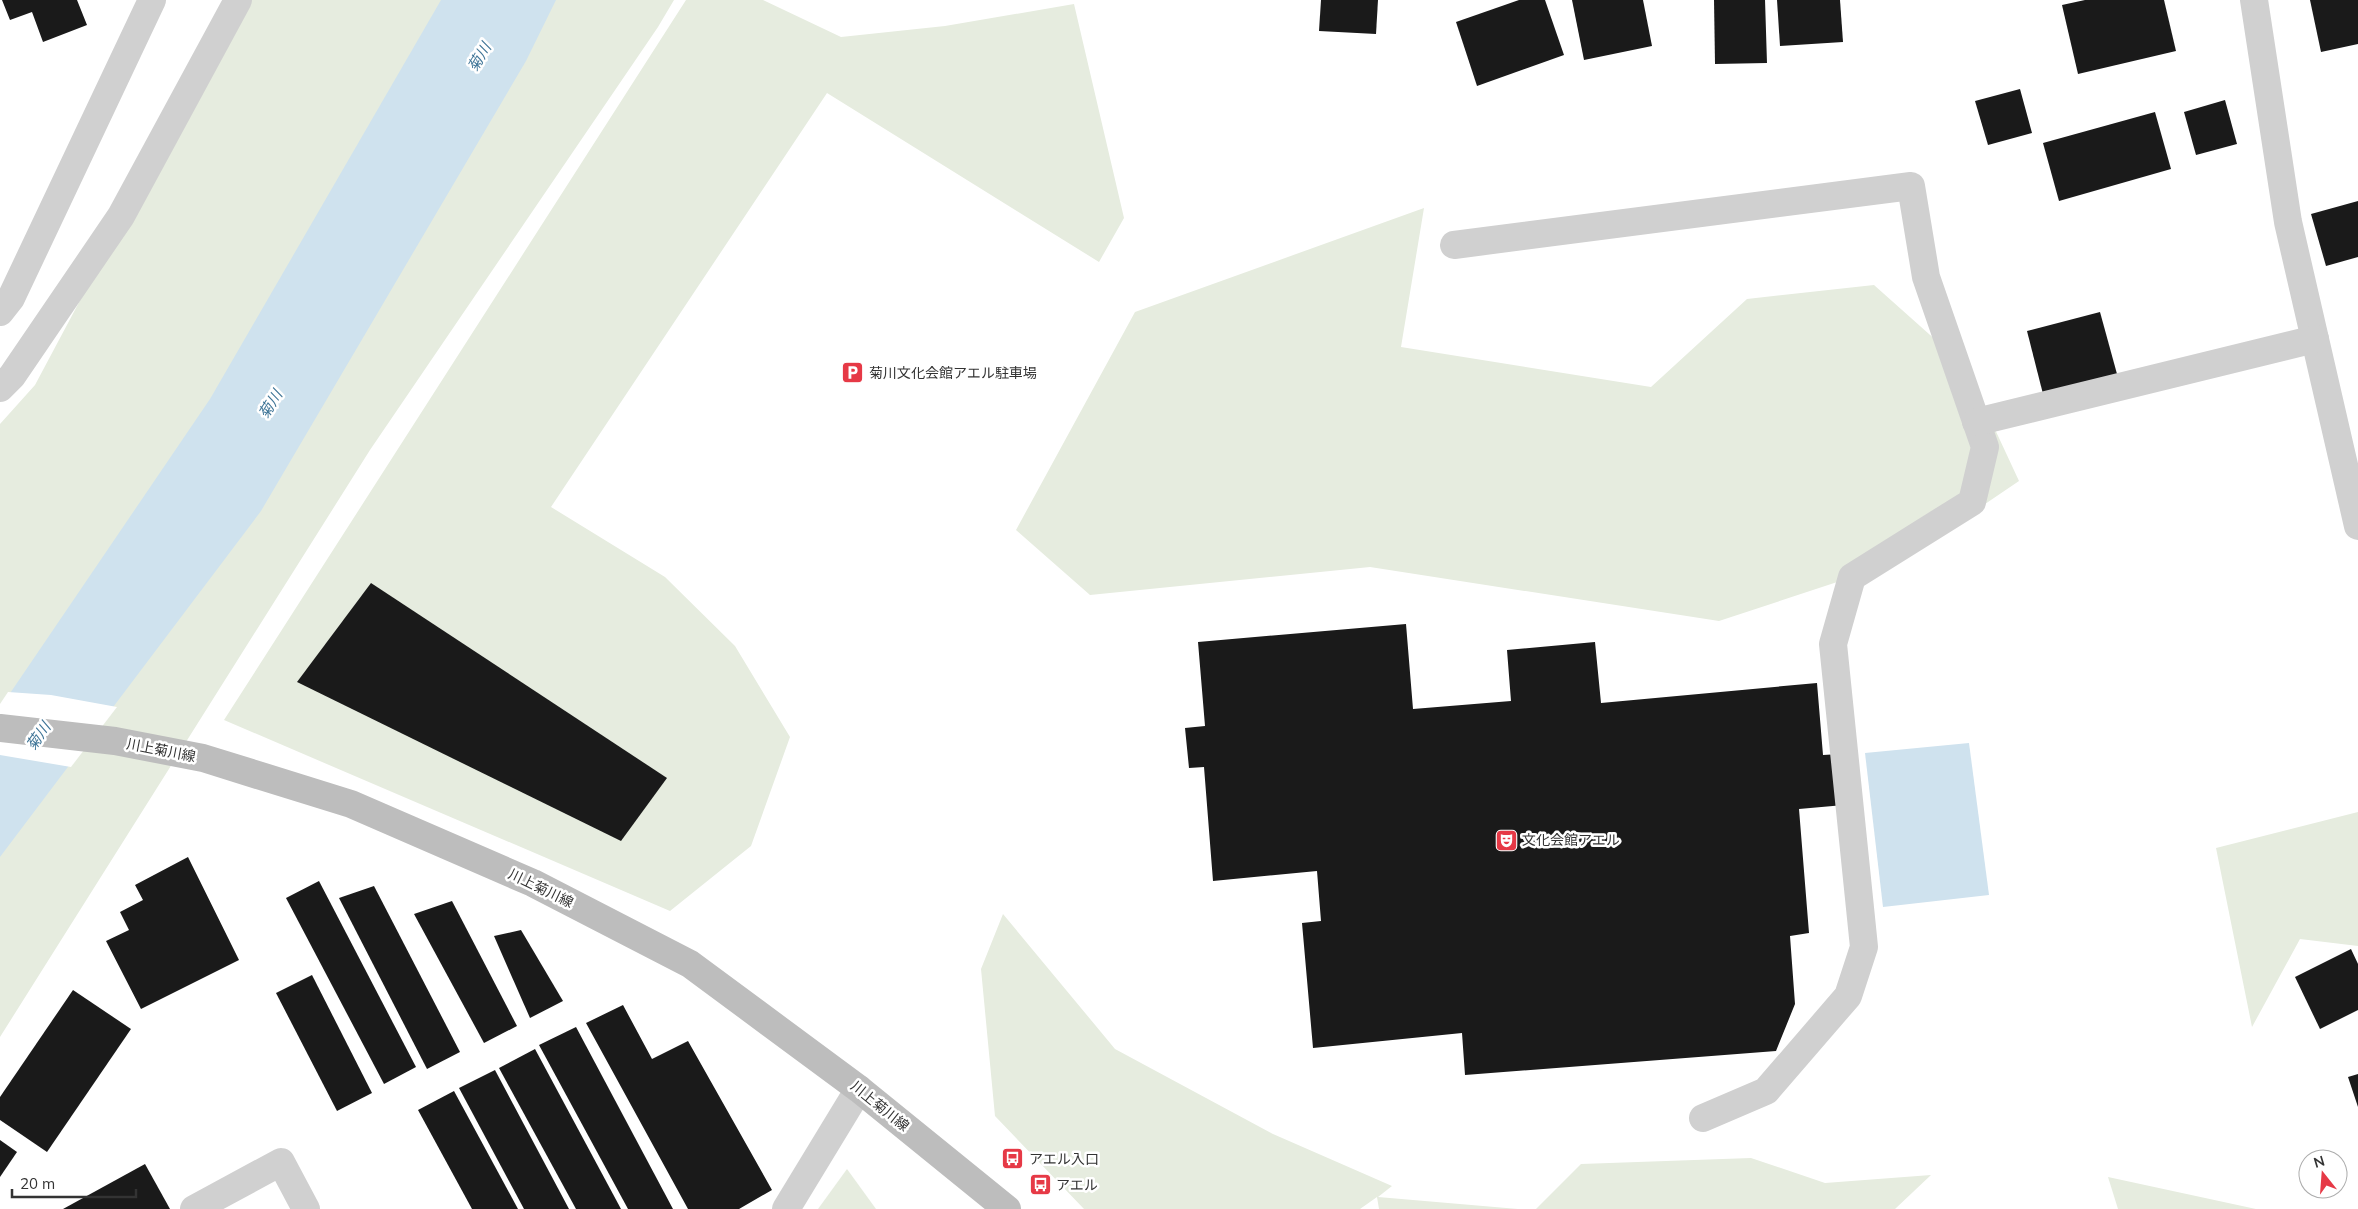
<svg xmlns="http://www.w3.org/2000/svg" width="2358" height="1209" font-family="Mulish,'Noto Sans JP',sans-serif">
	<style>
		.green { fill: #e6ecdf }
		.water { fill: #cfe2ee }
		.pier { fill: #fff }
		.building { fill: #1a1a1a }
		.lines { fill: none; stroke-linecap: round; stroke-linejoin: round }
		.minor { stroke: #d0d0d0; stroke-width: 28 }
		.secondary { stroke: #bdbdbd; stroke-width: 28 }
		.labels { text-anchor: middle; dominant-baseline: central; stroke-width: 5; stroke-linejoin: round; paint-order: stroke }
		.poi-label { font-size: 14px; fill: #333; stroke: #fff; text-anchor: start }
		.street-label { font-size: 14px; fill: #333; stroke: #fff }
		.water-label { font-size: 15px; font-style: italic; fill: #3f7597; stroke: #fff }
	</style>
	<rect width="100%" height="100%" fill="#fff"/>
	<g class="green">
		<path d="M240,0H674L658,27L370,450L0,1037V424L35,385Z"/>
		<path d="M686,0H763L841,37L945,26L1074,4L1124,218L1099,262L827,93L551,507L665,577L735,646L790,737L751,846L670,911L224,720Z"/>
		<path d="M1424,208L1401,347L1651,387L1747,299L1874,285L1966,367L2019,481L1901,561L1719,621L1370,567L1090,595L1016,530L1135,312Z"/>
		<path d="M2358,812V946L2300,939L2252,1027L2216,848Z"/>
		<path d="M1003,914L1115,1049L1273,1134L1392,1186L1378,1197L1518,1209H1379L1377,1197L1360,1209H1084L995,1116L981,969Z"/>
		<path d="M1751,1158L1825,1183L1931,1175L1895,1209H1536L1581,1164Z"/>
		<path d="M847,1169L876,1209H818Z"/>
		<path d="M2108,1177L2256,1209H2118Z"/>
	</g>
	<g class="water">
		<path d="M441,0H556L526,61L261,511L0,857V708L210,399Z"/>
		<path d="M1969,743L1989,895L1883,907L1865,753Z"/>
	</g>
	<path class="pier" d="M8,692L51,695L117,707L71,767L0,755V704Z"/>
	<g class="building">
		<path d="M2,0H77L87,25L43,42L32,12L10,20Z"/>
		<path d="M1321,0H1378L1376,34L1319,31Z"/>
		<path d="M1519,0H1545L1564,55L1477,86L1456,22Z"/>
		<path d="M1572,0H1643L1652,46L1584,60Z"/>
		<path d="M1714,0H1765L1767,63L1715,64Z"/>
		<path d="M1777,0H1840L1843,42L1780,46Z"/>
		<path d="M2085,0H2164L2176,51L2078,74L2062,5Z"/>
		<path d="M2310,0H2358V44L2321,52Z"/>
		<path d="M2020,89L2032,133L1988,145L1975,101Z"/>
		<path d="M2225,100L2237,144L2196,155L2184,112Z"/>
		<path d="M2155,112L2171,169L2059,201L2043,143Z"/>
		<path d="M2358,201V257L2326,266L2311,214Z"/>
		<path d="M2100,312L2117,374L2043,394L2027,331Z"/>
		<path d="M371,583L667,778L621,841L297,682Z"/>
		<path d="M1406,624L1413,709L1511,701L1507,650L1595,642L1601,703L1817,683L1823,755L1840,754L1844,805L1799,809L1809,933L1790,936L1795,1004L1776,1051L1465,1075L1462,1033L1313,1048L1302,923L1321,921L1317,871L1213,881L1204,767L1189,768L1185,728L1205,726L1198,642Z"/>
		<path d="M188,857L239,960L141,1009L106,941L129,930L120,912L143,900L135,885Z"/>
		<path d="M319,881L416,1067L384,1084L286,898Z"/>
		<path d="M374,886L460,1052L427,1069L339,898Z"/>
		<path d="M452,901L517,1026L484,1043L414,914Z"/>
		<path d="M521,930L563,1001L530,1018L494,936Z"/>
		<path d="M2351,949L2358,964V1010L2320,1029L2295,977Z"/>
		<path d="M312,975L372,1093L337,1111L276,993Z"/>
		<path d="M73,990L131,1029L47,1152L0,1120V1097Z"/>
		<path d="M623,1005L652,1059L688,1041L772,1190L739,1209H688L586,1023Z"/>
		<path d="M576,1027L673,1209H628L539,1045Z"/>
		<path d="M535,1049L621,1209H576L499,1068Z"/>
		<path d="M495,1070L569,1209H524L459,1088Z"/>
		<path d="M2358,1074V1107L2348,1077Z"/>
		<path d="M454,1091L518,1209H472L418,1110Z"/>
		<path d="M0,1140L17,1152L0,1177Z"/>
		<path d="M145,1164L170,1209H63Z"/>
	</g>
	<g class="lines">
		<g class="minor">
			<path d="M2254,0L2288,222L2358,526"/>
			<path d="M1454,245L1911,186L1926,277L1985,447L1972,502L1852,577L1833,644L1864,947L1848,996L1766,1091L1703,1118"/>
			<path d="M0,312L11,298L152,0"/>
			<path d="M0,388L12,376L121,216L238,0"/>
			<path d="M1976,422L2315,339"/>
			<path d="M194,1209L281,1162L306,1209"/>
			<path d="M786,1209L859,1089"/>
		</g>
		<path class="secondary" d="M0,728L115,741L203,758L351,804L533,883L690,964L859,1089L1007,1209"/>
	</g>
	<defs>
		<symbol id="parking-square" viewBox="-11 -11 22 22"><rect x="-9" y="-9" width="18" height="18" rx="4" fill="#e63946" stroke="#fff"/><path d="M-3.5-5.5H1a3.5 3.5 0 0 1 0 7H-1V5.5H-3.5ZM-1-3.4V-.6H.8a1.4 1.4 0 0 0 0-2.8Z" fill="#fff"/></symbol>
		<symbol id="theatre-square" viewBox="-11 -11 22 22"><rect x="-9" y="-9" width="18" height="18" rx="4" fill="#e63946" stroke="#fff"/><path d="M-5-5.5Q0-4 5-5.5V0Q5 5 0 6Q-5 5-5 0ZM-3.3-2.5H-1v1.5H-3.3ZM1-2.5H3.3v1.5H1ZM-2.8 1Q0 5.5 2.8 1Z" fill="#fff"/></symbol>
		<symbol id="bus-square" viewBox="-11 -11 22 22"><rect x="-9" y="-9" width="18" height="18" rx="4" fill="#e63946" stroke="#fff"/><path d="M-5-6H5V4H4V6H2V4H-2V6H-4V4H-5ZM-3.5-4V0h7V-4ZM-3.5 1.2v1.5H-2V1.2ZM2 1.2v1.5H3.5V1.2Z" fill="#fff"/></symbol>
	</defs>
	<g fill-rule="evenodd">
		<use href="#parking-square" x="840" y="360" width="25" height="25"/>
		<use href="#theatre-square" x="1494" y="828" width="25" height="25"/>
		<use href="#bus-square" x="1000" y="1146" width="25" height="25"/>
		<use href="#bus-square" x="1028" y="1172" width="25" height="25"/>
	</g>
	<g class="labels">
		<g class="poi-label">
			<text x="869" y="373">菊川文化会館アエル駐車場</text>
			<text x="1522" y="840">文化会館アエル</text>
			<text x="1029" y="1159">アエル入口</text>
			<text x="1056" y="1185">アエル</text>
		</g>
		<g class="street-label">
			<text transform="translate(161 750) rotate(11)">川上菊川線</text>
			<text transform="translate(541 888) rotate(26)">川上菊川線</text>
			<text transform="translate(880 1106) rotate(39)">川上菊川線</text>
		</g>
		<g class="water-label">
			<text transform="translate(479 57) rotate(-59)">菊川</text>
			<text transform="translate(270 404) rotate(-58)">菊川</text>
			<text transform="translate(38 736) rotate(-55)">菊川</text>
		</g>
	</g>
	<g transform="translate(2323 1174) rotate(343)"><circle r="24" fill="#ffffff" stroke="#adadad"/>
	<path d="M0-4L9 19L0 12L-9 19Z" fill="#e63946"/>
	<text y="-8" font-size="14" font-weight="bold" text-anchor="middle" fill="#333333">N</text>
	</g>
	<path d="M12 1189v8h124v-8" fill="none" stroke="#333333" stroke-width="2.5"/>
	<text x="20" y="1189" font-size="15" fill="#333333" stroke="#ffffff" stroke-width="4" paint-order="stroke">20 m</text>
</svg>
